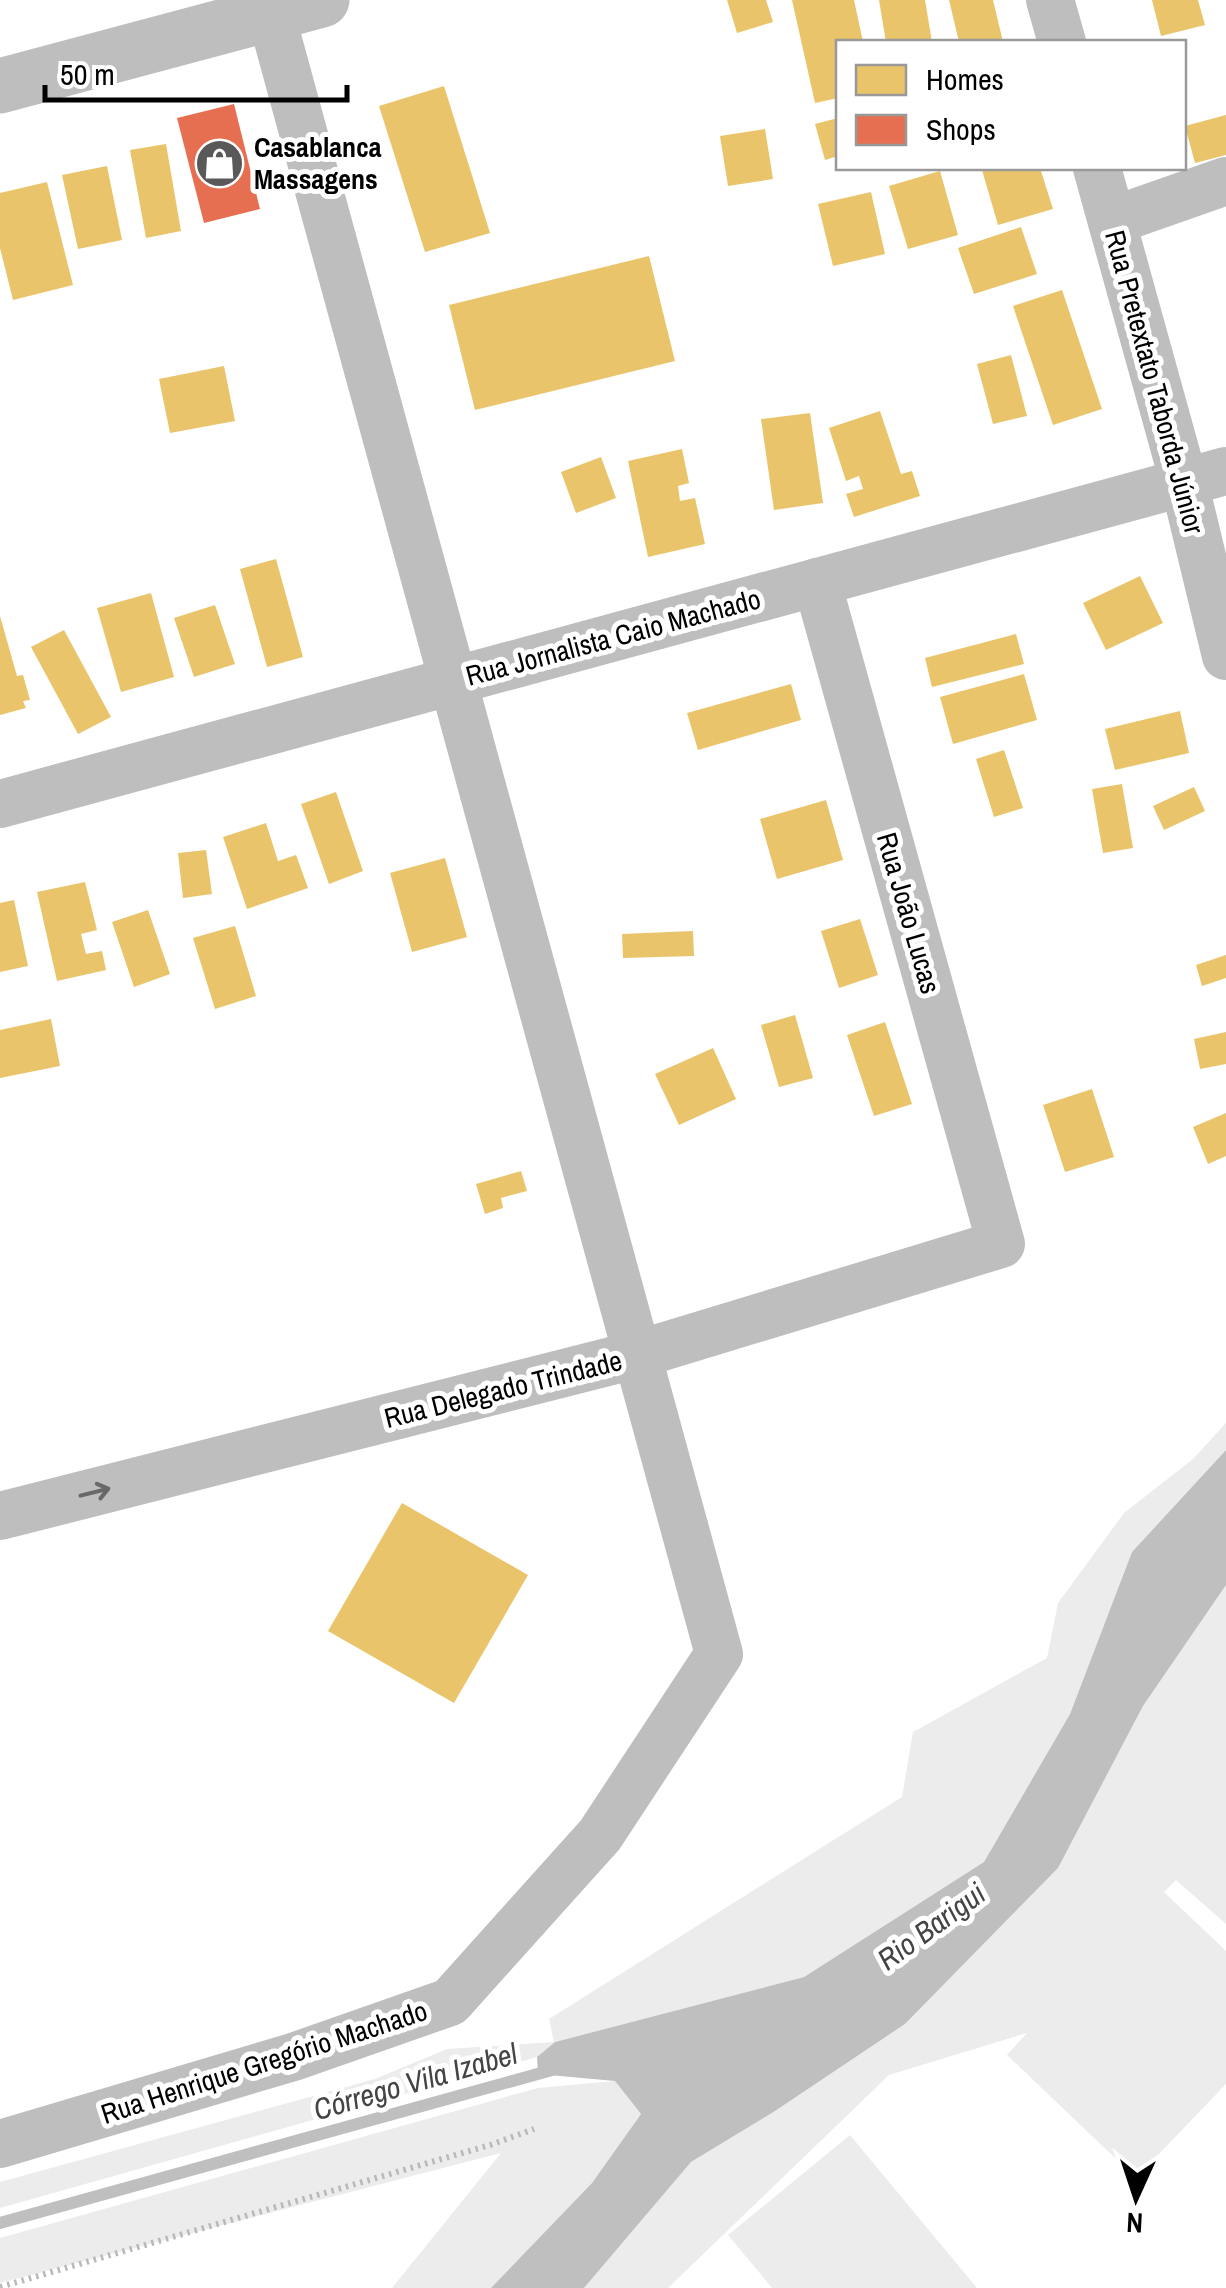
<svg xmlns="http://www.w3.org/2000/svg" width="1226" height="2288" font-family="'Archivo Narrow',sans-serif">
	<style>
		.green { fill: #ececec }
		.water { fill: #bfbfbf }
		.homes { fill: #e9c46a }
		.shops { fill: #e76f51 }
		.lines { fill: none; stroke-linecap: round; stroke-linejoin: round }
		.stream { stroke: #bfbfbf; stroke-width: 12 }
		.path { stroke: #b9b9b9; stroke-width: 6; stroke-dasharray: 2.5 5; stroke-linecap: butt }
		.minor { stroke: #bebebe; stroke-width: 48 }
		.major { stroke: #bebebe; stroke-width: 55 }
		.oneway { stroke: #686868 }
		.labels { text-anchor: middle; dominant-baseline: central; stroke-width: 10; stroke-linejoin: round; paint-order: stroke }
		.poi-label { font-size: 28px; font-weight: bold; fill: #000; stroke: #fff; text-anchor: start }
		.street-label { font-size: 28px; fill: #000; stroke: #fff }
		.water-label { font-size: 30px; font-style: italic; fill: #444; stroke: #fff }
	</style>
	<rect width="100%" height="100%" fill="#fff"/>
	<g class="green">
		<path d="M1226,1423V1450L1132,1552L1070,1714L984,1862L804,1977L555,2042L537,2057L0,2208V2182L375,2079L447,2049L554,2042L549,2019L902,1797L913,1732L1047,1658L1058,1603L1124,1513L1193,1459Z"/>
		<path d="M1226,1585V1924L1176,1880L1164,1892L1226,1951V2084L1136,2178L1007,2055L1027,2033L889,2075L668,2288H584L691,2162L775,2111L905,2024L1058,1868L1143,1706Z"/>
		<path d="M615,2081L641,2114L592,2183L491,2288H392L501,2153L0,2283V2238L538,2088Z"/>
		<path d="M850,2135L977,2288H772L728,2235Z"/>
	</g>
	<path class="water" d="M1226,1450V1585L1143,1706L1058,1868L905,2024L775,2111L691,2162L584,2288H491L592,2183L641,2114L615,2081L538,2074L537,2057L555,2042L804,1977L984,1862L1070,1714L1132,1552Z"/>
	<g class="homes">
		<path d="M727,0H766L773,22L737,33Z"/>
		<path d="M792,0H854L863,42H838V98L815,103Z"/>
		<path d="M879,0H925L932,42H886Z"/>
		<path d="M949,0H993L1003,42H959Z"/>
		<path d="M1152,0H1198L1205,25L1161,36Z"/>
		<path d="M444,86L490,233L425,252L379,106Z"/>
		<path d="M1226,115V155L1195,163L1185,126Z"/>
		<path d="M838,118V156L825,160L815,124Z"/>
		<path d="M765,129L773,179L728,186L720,136Z"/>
		<path d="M166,144L181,231L146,238L130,150Z"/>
		<path d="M107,166L122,240L78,249L62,175Z"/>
		<path d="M989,168H1040L1053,209L998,225L982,170Z"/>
		<path d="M940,171L958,235L908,249L889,186Z"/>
		<path d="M47,182L73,285L13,300L0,248V193Z"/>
		<path d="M871,192L885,254L833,266L818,204Z"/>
		<path d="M1021,227L1037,274L974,294L958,248Z"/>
		<path d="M649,256L675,361L475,410L449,305Z"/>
		<path d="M1062,290L1102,409L1053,425L1013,306Z"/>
		<path d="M1011,355L1027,416L993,424L977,364Z"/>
		<path d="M224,366L235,421L170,433L159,379Z"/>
		<path d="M880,411L901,474L912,471L920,496L854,517L846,494L863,489L859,476L846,481L829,428Z"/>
		<path d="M810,413L823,503L774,510L761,419Z"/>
		<path d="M682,449L689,483L678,486L680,501L695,498L705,544L648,557L628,461Z"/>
		<path d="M601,457L616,498L576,513L561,472Z"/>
		<path d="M276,559L303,657L267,667L240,569Z"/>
		<path d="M1140,576L1163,623L1106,650L1083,603Z"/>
		<path d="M151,593L174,677L121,692L97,608Z"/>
		<path d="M215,605L235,664L194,677L174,618Z"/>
		<path d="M0,616L17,676L23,675L30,700L23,701L26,708L0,715Z"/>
		<path d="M64,630L111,717L78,734L31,647Z"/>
		<path d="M1016,634L1024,664L932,687L925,658Z"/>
		<path d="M1024,674L1037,720L953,744L940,697Z"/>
		<path d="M791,684L801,720L698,750L687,713Z"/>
		<path d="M1180,711L1189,753L1115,770L1105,729Z"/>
		<path d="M1004,750L1023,808L994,817L976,759Z"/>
		<path d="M1122,784L1133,848L1103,853L1092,789Z"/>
		<path d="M1194,787L1205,811L1164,830L1153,806Z"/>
		<path d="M336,792L363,871L329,884L301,804Z"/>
		<path d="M826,800L843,860L777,879L760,819Z"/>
		<path d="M266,823L278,861L296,855L308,888L247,909L223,837Z"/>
		<path d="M206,850L212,894L183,898L178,853Z"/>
		<path d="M445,858L467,937L412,952L390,873Z"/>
		<path d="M85,882L97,930L81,934L86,954L102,951L106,970L57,981L37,892Z"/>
		<path d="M14,900L28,966L0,972V903Z"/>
		<path d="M148,910L170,974L134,987L112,922Z"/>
		<path d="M860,919L878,975L839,988L821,931Z"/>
		<path d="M235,926L256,996L215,1009L193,938Z"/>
		<path d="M693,931L694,956L623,958L622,934Z"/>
		<path d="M1226,955V978L1202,986L1196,965Z"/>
		<path d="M795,1015L813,1078L779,1087L761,1025Z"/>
		<path d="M51,1019L60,1066L0,1078V1030Z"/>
		<path d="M885,1022L912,1104L874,1116L847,1035Z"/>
		<path d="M1226,1032V1064L1200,1069L1194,1039Z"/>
		<path d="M713,1048L736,1099L679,1125L655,1074Z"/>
		<path d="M1092,1089L1114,1157L1065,1172L1043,1105Z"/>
		<path d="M1226,1113V1156L1208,1164L1193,1127Z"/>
		<path d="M521,1171L527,1191L501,1198L503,1208L485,1214L476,1184Z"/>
		<path d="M402,1503L528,1575L454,1703L328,1631Z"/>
	</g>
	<path class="shops" d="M234,104L260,209L204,223L177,118Z"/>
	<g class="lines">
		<path class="stream" d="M0,2223L552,2070"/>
		<path class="path" d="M0,2287L490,2145L534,2129"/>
		<g class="minor">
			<path d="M1050,0L1062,42"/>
			<path d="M1097,168L1184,482L1226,656"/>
			<path d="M1112,221L1226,181"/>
			<path d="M0,804L1226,471"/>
			<path d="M0,1516L639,1354L1001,1244L817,582"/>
			<path d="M0,2144L293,2057L450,2002L600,1835L719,1654L267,0"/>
		</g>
		<path class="major" d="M0,86L322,0"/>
	</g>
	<defs><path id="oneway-shaft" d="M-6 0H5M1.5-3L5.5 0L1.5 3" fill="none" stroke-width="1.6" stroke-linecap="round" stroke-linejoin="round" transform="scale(2.5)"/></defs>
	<use class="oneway" href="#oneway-shaft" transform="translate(95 1492) rotate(-14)"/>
	<defs>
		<symbol id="shop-disc" viewBox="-11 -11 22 22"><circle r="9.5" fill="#595959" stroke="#fff"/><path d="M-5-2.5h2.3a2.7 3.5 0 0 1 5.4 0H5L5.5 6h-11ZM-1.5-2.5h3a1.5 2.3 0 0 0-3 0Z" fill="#fff"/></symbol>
	</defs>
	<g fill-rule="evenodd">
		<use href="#shop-disc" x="192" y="136" width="55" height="55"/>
	</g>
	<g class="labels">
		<g class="poi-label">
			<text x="254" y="147">Casablanca<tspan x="254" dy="32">Massagens</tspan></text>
		</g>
		<g class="street-label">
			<text transform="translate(1155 382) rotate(75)">Rua Pretextato Taborda Júnior</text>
			<text transform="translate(613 637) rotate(-15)">Rua Jornalista Caio Machado</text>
			<text transform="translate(909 913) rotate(74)">Rua João Lucas</text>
			<text transform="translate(503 1389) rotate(-14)">Rua Delegado Trindade</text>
			<text transform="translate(264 2062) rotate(-18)">Rua Henrique Gregório Machado</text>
		</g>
		<g class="water-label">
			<text transform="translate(931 1926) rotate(-36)">Rio Barigui</text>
			<text transform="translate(415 2081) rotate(-16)">Córrego Vila Izabel</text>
		</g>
	</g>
	<rect x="836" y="40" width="350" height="130" fill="#ffffff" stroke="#999999" stroke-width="2.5"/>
	<rect x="856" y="65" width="50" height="30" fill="#e9c46a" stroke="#999999" stroke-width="2.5"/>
	<text x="926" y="90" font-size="30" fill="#000000">Homes</text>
	<rect x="856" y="115" width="50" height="30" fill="#e76f51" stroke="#999999" stroke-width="2.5"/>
	<text x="926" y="140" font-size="30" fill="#000000">Shops</text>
	<g transform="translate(1136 2198) rotate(183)" stroke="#ffffff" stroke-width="8" paint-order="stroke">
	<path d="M0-8L18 38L0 25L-18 38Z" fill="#000000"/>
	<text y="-15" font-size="28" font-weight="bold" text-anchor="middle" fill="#000000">N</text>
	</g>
	<path d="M45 85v15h302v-15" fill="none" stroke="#000000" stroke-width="5"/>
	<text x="60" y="85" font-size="30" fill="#000000" stroke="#ffffff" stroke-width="8" paint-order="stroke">50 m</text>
</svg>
